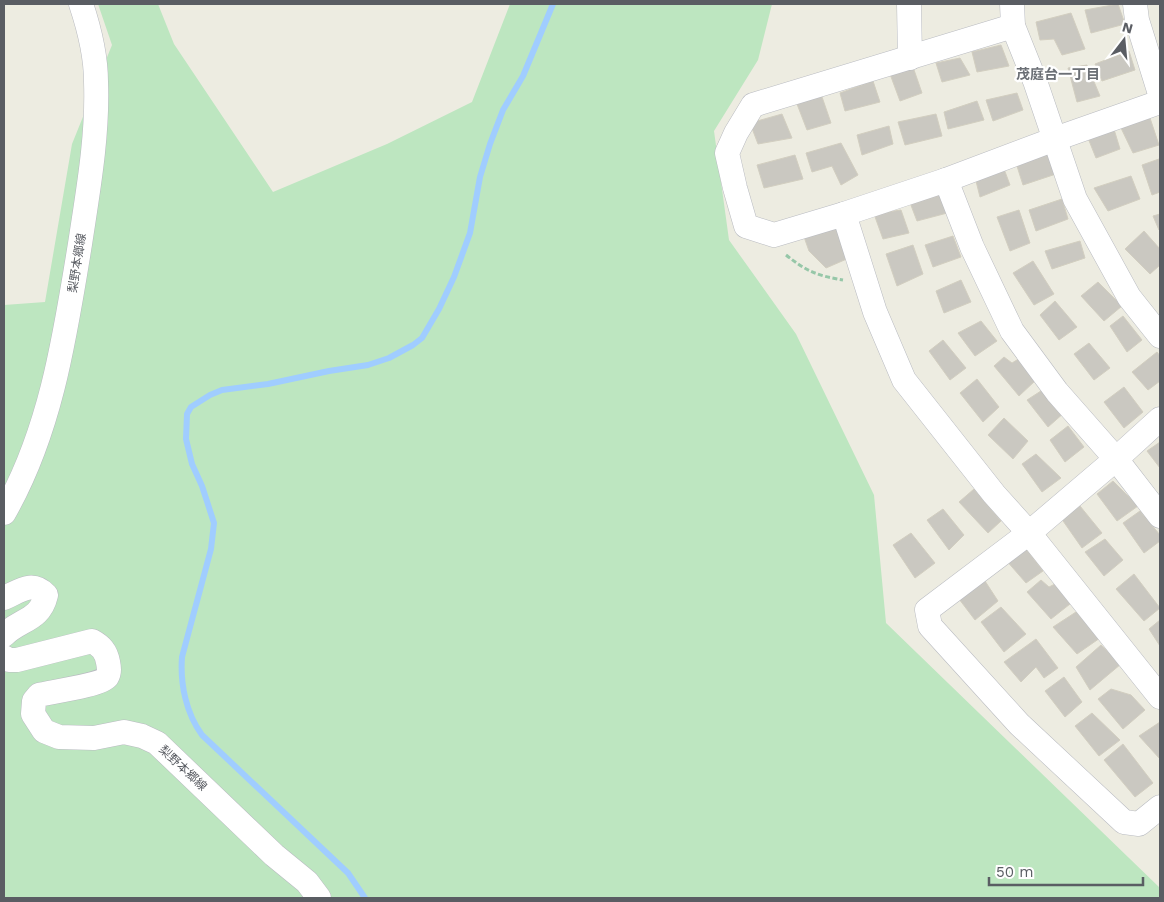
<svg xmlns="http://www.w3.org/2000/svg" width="1164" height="902" font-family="'Work Sans','Noto Sans JP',sans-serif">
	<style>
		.green { fill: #bde6c0 }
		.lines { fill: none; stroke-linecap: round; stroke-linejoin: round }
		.stream { stroke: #a0cdff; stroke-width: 6 }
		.building { fill: #cac8c1; stroke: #d2cec0 }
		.minor-casing { stroke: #b9bbc1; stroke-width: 25 }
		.path { stroke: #96c7a8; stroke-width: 3; stroke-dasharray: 5 2.5; stroke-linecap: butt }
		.minor { stroke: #fff; stroke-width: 24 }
		.labels { text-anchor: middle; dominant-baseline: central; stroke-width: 4.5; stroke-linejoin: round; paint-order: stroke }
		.street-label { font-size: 12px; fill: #5a5d63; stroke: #fff }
		.neighbourhood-label { font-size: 14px; font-weight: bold; fill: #6b6f75; stroke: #fff }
	</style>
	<rect width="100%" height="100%" fill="#edece1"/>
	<path class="green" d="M98,4H158L174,44L273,192L387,144L472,102L510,4H772L758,60L714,131L729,240L796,334L874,495L886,623L1159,887L1160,898H4V305L45,302L72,144L112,45Z"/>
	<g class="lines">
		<path class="stream" d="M365,898L348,873L202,735C186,713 180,684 182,657L211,549L214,523L202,486L192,464L186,439L187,414L191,407L210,395L222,390L268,384L329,371L368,365L389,358L413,345L422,338L439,309L454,277L470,233L480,177L490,144L503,110L523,76L553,4"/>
	</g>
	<g class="building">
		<path d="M1118,4L1125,24L1091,33L1085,10Z"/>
		<path d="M1071,13L1085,49L1062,55L1054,39L1040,40L1036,22Z"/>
		<path d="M1001,45L1009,66L977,72L972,52Z"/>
		<path d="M1129,51L1135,70L1102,81L1095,64Z"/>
		<path d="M960,58L970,75L942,82L936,63Z"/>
		<path d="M1087,65L1100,96L1077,102L1068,68Z"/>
		<path d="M913,67L922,93L900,101L890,74Z"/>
		<path d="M873,81L880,102L845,111L840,93Z"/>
		<path d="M1017,93L1023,110L993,121L986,100Z"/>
		<path d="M821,94L831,123L807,130L797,104Z"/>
		<path d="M977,101L984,120L948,129L944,112Z"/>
		<path d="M782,114L792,138L758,144L750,123Z"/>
		<path d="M936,114L942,136L905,145L898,122Z"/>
		<path d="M1150,118L1159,145L1133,153L1121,128Z"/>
		<path d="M889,126L893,144L862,155L857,135Z"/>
		<path d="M1113,126L1120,149L1096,158L1086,133Z"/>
		<path d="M841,143L858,175L841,185L832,166L812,172L806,153Z"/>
		<path d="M1051,153L1059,173L1023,185L1016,163Z"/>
		<path d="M795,155L803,179L764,188L757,165Z"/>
		<path d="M1159,159L1160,192L1152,195L1142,165Z"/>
		<path d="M1004,169L1010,185L980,197L975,177Z"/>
		<path d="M1131,176L1140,199L1108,211L1094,188Z"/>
		<path d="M942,191L951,212L917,221L909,200Z"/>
		<path d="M1062,199L1068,219L1036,231L1029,210Z"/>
		<path d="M901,210L909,233L883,239L874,214Z"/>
		<path d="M1019,210L1030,243L1010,251L997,217Z"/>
		<path d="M1160,214V230H1159L1153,216Z"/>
		<path d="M836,227L849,258L826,268L809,251L803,234Z"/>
		<path d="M1144,231L1160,249V265L1150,274L1125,249Z"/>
		<path d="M953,236L961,257L933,267L925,245Z"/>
		<path d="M1080,241L1085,258L1052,269L1045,251Z"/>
		<path d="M913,245L923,274L897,286L886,254Z"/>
		<path d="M1033,261L1054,294L1034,305L1013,273Z"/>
		<path d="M961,280L971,302L944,313L936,291Z"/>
		<path d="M1098,282L1122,306L1104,321L1081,296Z"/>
		<path d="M1055,301L1077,327L1059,340L1040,315Z"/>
		<path d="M1123,316L1142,340L1127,352L1110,326Z"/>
		<path d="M981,321L997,341L975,356L958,333Z"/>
		<path d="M943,340L966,368L950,380L929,351Z"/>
		<path d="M1089,343L1110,368L1094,380L1074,354Z"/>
		<path d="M1157,352L1160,356V381L1148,390L1132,372Z"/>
		<path d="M1004,357L1012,363L1020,358L1036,380L1019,396L994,366Z"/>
		<path d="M977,379L999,407L983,422L960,393Z"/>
		<path d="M1124,387L1143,412L1124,428L1104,402Z"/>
		<path d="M1044,389L1065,412L1048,427L1027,400Z"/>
		<path d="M1004,418L1028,441L1013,459L988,435Z"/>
		<path d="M1068,426L1084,447L1065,462L1050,440Z"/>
		<path d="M1160,442V468L1147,451Z"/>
		<path d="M1036,454L1061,478L1042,492L1022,464Z"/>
		<path d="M1113,481L1138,506L1117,521L1097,494Z"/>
		<path d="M974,489L1001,521L988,533L959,502Z"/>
		<path d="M1080,506L1102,533L1082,548L1061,518Z"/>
		<path d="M943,509L964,535L949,550L927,520Z"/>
		<path d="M1140,511L1160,535V541L1144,553L1123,523Z"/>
		<path d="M911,533L935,563L915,578L893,545Z"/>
		<path d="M1105,539L1123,560L1104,576L1085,552Z"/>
		<path d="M1023,545L1043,571L1026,583L1005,559Z"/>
		<path d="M1134,574L1160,608L1144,621L1116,589Z"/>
		<path d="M983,578L998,601L975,620L956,595Z"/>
		<path d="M1041,580L1049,587L1057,583L1070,604L1051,619L1027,592Z"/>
		<path d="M1001,607L1026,634L1004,652L981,622Z"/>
		<path d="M1076,612L1100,638L1077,654L1053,627Z"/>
		<path d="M1160,620V646L1149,629Z"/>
		<path d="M1036,639L1058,668L1044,678L1036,667L1021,682L1004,662Z"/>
		<path d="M1101,645L1121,664L1090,690L1076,667Z"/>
		<path d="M1064,677L1082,702L1065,717L1045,691Z"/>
		<path d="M1111,689L1131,695L1145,710L1123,729L1098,699Z"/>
		<path d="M1092,713L1120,740L1099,756L1075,726Z"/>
		<path d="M1160,722V759L1139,736Z"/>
		<path d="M1123,744L1153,783L1135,797L1104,760Z"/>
	</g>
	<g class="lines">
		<defs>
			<g id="minor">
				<path d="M909,4L910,58"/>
				<path d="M1012,4L1013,26L1035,81L1075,199L1129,297L1160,336"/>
				<path d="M1135,4L1137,20L1160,94"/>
				<path d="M1013,26L753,105L736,133L727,153L735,188L746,226L774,235L844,214L946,180L1055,139L1160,102"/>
				<path d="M946,180L972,247L1012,331L1057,392L1116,459L1160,516"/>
				<path d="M844,214L875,312L904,380L994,494L1029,533L1160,697"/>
				<path d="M1160,419L1116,459L1029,533L927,610L930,626L1019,724L1124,822L1139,824L1160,807"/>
				<path d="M4,513C51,431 65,336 80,244C88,191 98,136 96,82C96,56 89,28 81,4"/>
				<path d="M4,598C20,591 32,580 46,595C40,621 20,619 4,635"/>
				<path d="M4,657L9,660H17L92,641C101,646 106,651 108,662C109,667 110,672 107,677C101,685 51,692 39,695L34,701L33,714L44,731L59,737L94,738L124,732L142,736L157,743L274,855L307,882L319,898"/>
			</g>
		</defs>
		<use href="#minor" class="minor-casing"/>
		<path class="path" d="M786,255C806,271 818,276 843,280"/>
		<use href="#minor" class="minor"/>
	</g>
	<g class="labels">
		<g class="street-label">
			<text transform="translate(77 263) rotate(-81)">梨野本郷線</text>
			<text transform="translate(183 768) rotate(43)">梨野本郷線</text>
		</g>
		<g class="neighbourhood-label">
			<text x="1058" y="74">茂庭台一丁目</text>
		</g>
	</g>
	<rect width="1164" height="902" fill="none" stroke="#5a5d63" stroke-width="10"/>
	<g transform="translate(1124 40) rotate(16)" stroke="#ffffff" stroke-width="4" paint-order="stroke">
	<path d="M0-4L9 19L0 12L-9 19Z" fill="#5a5d63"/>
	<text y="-8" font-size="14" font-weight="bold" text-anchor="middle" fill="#5a5d63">N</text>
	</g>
	<path d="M989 877v8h154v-8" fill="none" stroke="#5a5d63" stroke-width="2.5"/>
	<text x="996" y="877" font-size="15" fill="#5a5d63" stroke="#ffffff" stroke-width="4" paint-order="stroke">50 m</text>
</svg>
